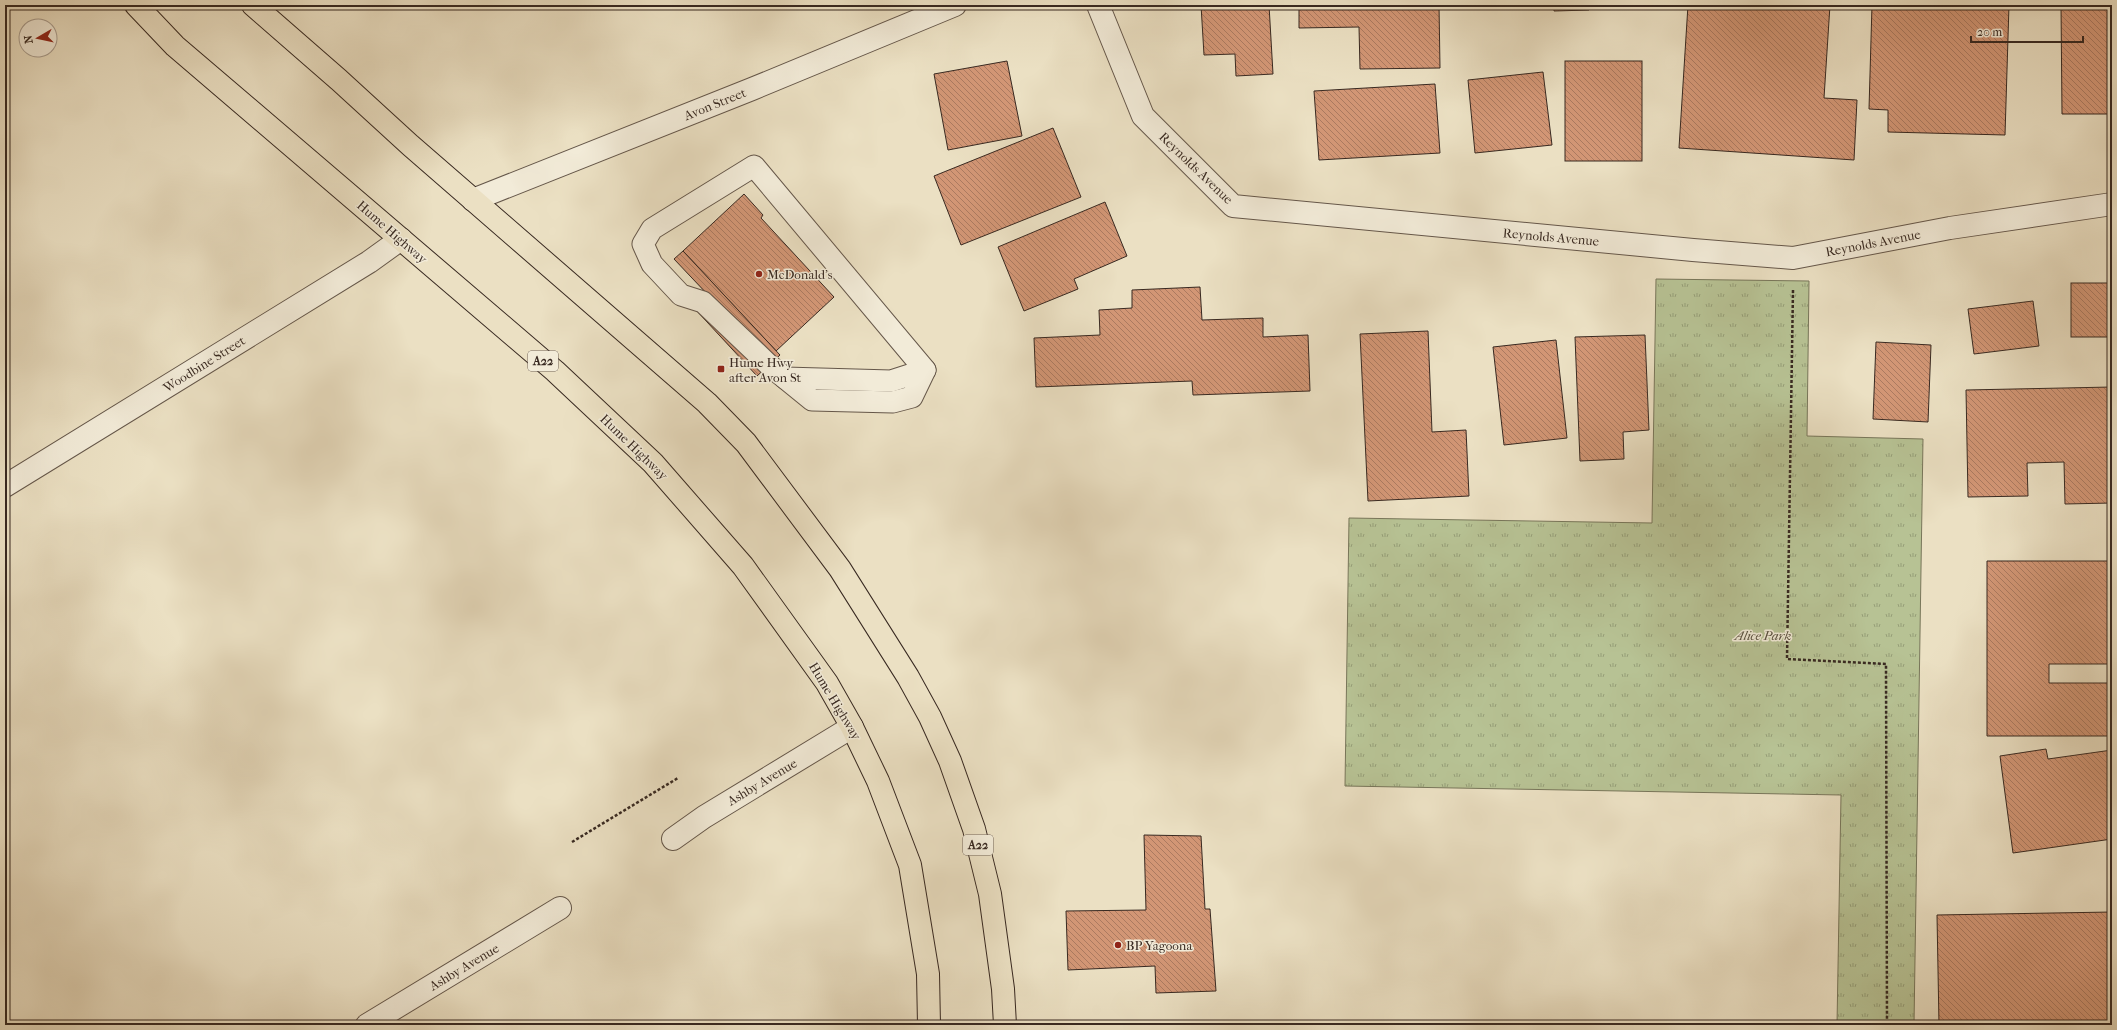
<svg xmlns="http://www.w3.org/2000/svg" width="2117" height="1030" font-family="'IM FELL French Canon',serif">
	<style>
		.park { fill: url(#park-tufts); stroke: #78765a }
		.building { fill: url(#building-back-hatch); stroke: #382921 }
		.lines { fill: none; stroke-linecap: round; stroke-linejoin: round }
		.lane-casing { stroke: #65574a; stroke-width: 23 }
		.street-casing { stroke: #65574a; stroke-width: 24 }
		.highway-casing { stroke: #382921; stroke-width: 24 }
		.path { stroke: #382921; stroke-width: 2.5; stroke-dasharray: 3 2; stroke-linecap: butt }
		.lane { stroke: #f2ebd8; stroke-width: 21 }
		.street { stroke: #f2ebd8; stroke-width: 22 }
		.highway { stroke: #ebe0c3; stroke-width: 22 }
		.poi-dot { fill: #8f2418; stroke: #f2ebd8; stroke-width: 1.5 }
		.labels { text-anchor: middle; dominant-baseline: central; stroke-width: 3; stroke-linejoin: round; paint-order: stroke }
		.shield { fill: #f2ebd8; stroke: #706358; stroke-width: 1 }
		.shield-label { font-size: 12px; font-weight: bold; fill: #382921 }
		.street-label { font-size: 13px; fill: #382921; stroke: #f2ebd8 }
		.poi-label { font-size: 13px; fill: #382921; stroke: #f2ebd8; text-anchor: start }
		.park-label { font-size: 13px; font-style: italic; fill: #584f3e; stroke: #f2ebd8 }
	</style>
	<defs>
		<pattern id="park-tufts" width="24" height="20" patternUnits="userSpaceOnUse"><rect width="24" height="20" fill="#b7c294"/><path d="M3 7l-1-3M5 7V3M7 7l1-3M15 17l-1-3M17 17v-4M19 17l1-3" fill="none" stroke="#969e78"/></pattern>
		<pattern id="building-back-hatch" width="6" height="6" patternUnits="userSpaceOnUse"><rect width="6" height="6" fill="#d29675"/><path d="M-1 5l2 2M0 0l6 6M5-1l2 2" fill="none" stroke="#ab7a60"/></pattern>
	</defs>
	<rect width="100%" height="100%" fill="#ebe0c3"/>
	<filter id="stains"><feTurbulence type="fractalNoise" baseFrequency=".005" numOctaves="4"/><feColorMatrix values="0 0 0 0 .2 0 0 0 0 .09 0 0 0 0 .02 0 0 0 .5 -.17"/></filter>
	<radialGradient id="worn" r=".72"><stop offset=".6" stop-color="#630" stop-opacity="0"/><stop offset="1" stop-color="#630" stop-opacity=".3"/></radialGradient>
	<path class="park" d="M1656,279L1809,281L1807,436L1923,439L1914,1025H1837L1841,795L1345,786L1349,518L1652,523Z"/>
	<g class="building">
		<path d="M1201,5H1269L1273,74L1236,76L1235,54L1204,55Z"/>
		<path d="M1299,5H1439L1440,68L1360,69L1359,27L1299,28Z"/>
		<path d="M1554,5H1588L1589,10L1554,11Z"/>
		<path d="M1688,5H1830L1824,98L1857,100L1854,160L1679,148Z"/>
		<path d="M1872,5H2009L2005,135L1888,132V110L1869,109Z"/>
		<path d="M2061,5H2112V114H2062Z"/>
		<path d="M1007,61L1022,136L948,150L934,74Z"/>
		<rect x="1565" y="61" width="77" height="100"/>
		<path d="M1543,72L1552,145L1475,153L1468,80Z"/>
		<path d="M1435,84L1440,153L1319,160L1314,91Z"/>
		<path d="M1053,128L1081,197L961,245L934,176Z"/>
		<path d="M744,194L763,215L761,218L834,297L776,351L683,251Z"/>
		<path d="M1105,202L1127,256L1074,279L1078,289L1024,311L998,247Z"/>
		<path d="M683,251L780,355L757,376L695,309L709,296L674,259Z"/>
		<rect x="2071" y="283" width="41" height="54"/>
		<path d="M1200,287L1202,320L1263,318V337L1308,335L1310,391L1193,395L1192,381L1036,387L1034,338L1100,335L1099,310L1132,308V290Z"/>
		<path d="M2033,301L2039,346L1974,354L1968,309Z"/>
		<path d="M1428,331L1432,432L1466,430L1469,496L1368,501L1360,334Z"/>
		<path d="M1645,335L1649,430L1623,432L1624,459L1580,461L1575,337Z"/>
		<path d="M1556,340L1567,438L1504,445L1493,347Z"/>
		<path d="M1876,342L1931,345L1928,422L1873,419Z"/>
		<path d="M2112,387V503L2065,504L2064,462L2027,463L2028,496L1968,497L1966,390Z"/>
		<path d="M1987,561H2112V664H2049V683H2112V736H1987Z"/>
		<path d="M2046,749L2048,759L2112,750V839L2013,853L2000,756Z"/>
		<path d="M1144,835L1201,836L1205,909H1210L1216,991L1156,993L1155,966L1068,970L1066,911L1146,910Z"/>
		<path d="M2112,912V1025H1939L1937,915Z"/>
	</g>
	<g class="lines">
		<defs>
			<g id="lane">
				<path d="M754,166L925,370L912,397L893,402L812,400L769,365L703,302L681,295L652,264L643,244L652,229Z"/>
				<path d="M785,378L891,381L925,370"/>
			</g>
			<g id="street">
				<path d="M1098,5L1143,116L1233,206L1693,250L1793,258L1950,228L2112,204"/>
				<path d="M473,200L752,89L955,5"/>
				<path d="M5,486L369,262L401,239"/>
				<path d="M673,839L704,817L852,727"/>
				<path d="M367,1025L560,908"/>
			</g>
			<g id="highway">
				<path d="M136,5L175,46L555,371L653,463L743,566L827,683L852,727L878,781L910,865L928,974L929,1025"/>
				<path d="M253,5L339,80L410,145L707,403L746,443L840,569L908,677L930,717L950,761L974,829L990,894L1003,989L1005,1025"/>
			</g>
		</defs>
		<use href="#lane" class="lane-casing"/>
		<use href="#street" class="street-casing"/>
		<use href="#highway" class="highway-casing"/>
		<g class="path">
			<path d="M1793,290L1787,659L1886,664L1887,1025"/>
			<path d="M572,842L678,778"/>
		</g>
		<use href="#lane" class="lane"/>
		<use href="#street" class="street"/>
		<use href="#highway" class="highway"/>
	</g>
	<g class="poi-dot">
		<circle cx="759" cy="274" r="4"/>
		<rect x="717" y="365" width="8" height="8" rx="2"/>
		<circle cx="1118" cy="945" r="4"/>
	</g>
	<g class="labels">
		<g class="shield">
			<rect x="528" y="351" width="30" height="20" rx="3"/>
			<rect x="963" y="835" width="30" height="20" rx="3"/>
		</g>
		<g class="shield-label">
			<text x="543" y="361">A22</text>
			<text x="978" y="845">A22</text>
		</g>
		<g class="street-label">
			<text transform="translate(715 104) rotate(-22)">Avon Street</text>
			<text transform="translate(1196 168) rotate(44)">Reynolds Avenue</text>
			<text transform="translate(392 232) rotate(41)">Hume Highway</text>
			<text transform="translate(1551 237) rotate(5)">Reynolds Avenue</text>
			<text transform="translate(1873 243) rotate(-11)">Reynolds Avenue</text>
			<text transform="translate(204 364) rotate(-32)">Woodbine Street</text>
			<text transform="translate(634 447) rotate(44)">Hume Highway</text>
			<text transform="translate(835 701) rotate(59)">Hume Highway</text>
			<text transform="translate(762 782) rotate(-31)">Ashby Avenue</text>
			<text transform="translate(464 967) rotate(-31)">Ashby Avenue</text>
		</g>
		<g class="poi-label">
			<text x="767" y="274">McDonald's</text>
			<text x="729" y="362">Hume Hwy<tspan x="729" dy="15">after Avon St</tspan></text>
			<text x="1126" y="945">BP Yagoona</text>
		</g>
		<g class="park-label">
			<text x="1763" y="635">Alice Park</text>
		</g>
	</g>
	<rect width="2117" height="1030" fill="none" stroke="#ebe0c3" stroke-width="20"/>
	<rect x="6" y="6" width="2105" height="1018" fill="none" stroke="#382921" stroke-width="2"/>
	<rect x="10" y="10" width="2097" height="1010" fill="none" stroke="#382921"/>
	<g transform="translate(38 38) rotate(261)"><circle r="19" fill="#f2ebd8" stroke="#a89d8f"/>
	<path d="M0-3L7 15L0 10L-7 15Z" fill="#8f2418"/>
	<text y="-6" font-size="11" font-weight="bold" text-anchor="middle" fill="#382921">N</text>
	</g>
	<path d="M1971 36v6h112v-6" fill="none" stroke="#382921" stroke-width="2"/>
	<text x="1977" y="36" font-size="12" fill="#382921" stroke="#f2ebd8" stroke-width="3" paint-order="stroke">20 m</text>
	<rect width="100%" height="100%" filter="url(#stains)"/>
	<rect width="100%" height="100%" fill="url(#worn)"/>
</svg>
